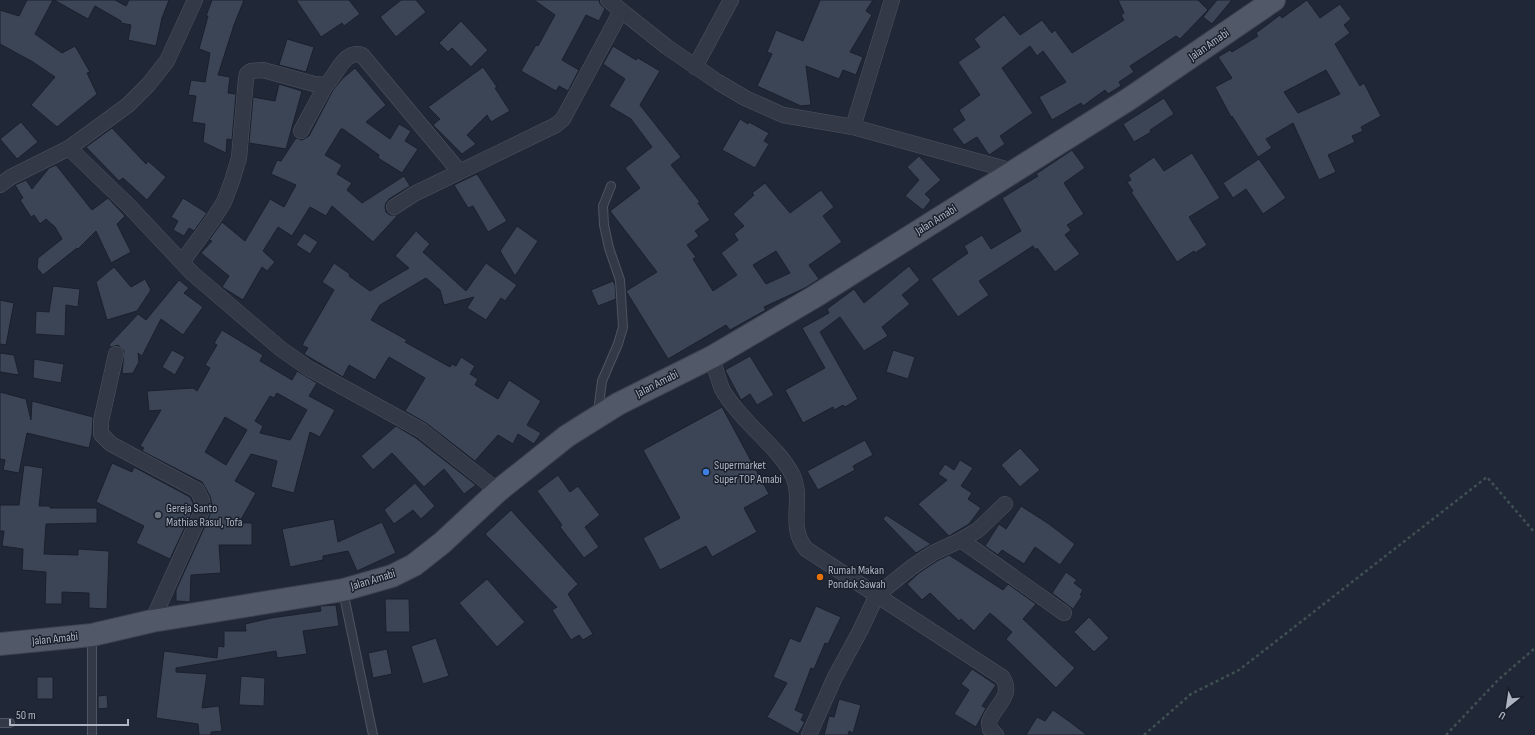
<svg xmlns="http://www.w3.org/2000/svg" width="1535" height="735" font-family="'Sofia Sans Condensed',sans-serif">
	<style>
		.building { fill: #3c4556; stroke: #1b202d; fill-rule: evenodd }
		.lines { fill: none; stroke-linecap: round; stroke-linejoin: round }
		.service-casing { stroke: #4e5461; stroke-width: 10 }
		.minor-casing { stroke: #4e5461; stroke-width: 16 }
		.primary-casing { stroke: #3d4250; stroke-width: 24 }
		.path { stroke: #3f5054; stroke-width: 2.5; stroke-dasharray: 3 3; stroke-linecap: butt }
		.service { stroke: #333946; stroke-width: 8 }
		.minor { stroke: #333946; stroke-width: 15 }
		.primary { stroke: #515867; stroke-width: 22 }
		.shop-dot { fill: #3f7fe0; stroke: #191f2b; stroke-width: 1.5 }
		.worship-dot { fill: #6b7280; stroke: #191f2b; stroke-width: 1.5 }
		.food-dot { fill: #e8710a; stroke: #191f2b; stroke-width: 1.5 }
		.labels { text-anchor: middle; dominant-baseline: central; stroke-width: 3; stroke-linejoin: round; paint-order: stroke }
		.street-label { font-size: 12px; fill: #adb4c3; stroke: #191f2b }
		.poi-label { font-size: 12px; fill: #adb4c3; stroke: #191f2b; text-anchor: start }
	</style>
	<rect width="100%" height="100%" fill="#202736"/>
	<g class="building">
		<path d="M27,0H53L35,34L62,53L75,46L90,72L87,73L97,94L57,127L31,105L55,77L33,62L0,44V10L19,16Z"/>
		<path d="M54,0H115L126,6L129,0H169L162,18L156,46L128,40L131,25L121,23V21L95,6L88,19Z"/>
		<path d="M212,0H244L234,25L218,75L230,77L228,93L236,94L232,140L227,139L226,153L203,142L205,124L192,122L196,96L188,95L191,80L205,82L210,53L199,49L208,16H206Z"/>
		<path d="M296,0H349L360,14L344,26L342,23L321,37Z"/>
		<path d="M401,0H416L426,12L396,37L380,17Z"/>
		<path d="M534,0H599L600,4L605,9L599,21L586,15L562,60L579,70L568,91L559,86L556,91L521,71L536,45L538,46L555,15Z"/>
		<path d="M820,0H873L866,11L872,15L850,52L863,57L856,75L843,70L839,79L806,66L811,105L801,106L757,86L772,54L767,52L776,30L803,41Z"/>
		<path d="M1118,0H1198L1208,10L1180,39L1176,36L1130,66L1134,72L1119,82L1121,86L1108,94L1105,90L1083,106L1081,103L1052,120L1039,97L1066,82L1043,51L1037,56L1030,46L1002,68L1033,113L1000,136L1005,144L989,155L977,137L964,145L952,129L965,120L959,110L980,95L958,62L980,47L974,39L1004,15L1020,35L1042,20L1052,33L1055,30L1072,53L1124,20L1121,15L1124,13Z"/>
		<path d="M1217,0H1232L1212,24L1203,17Z"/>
		<path d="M1307,0L1320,18L1340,4L1351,19L1344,25L1350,33L1335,44L1360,86L1364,83L1381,116L1361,127L1363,131L1352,136L1355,142L1328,155L1336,172L1319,180L1293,123L1266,139L1272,148L1258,157L1232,116L1231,117L1215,87L1232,78L1218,57L1230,50L1232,52L1258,36L1256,33L1280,15L1282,18ZM1326,70L1340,94L1298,113L1284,92Z"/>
		<path d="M461,21L488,50L471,67L452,48L448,52L439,43Z"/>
		<path d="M287,39L314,47L306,72L279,65Z"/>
		<path d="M613,46L636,60L638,58L660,71L640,105L681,157L671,165L700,202L698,203L710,220L695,231L699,236L687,245L696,257L693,259L713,291L737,275L721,253L738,240L734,234L744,226L733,214L754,195L752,193L765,183L790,213L821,190L834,207L823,216L842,242L809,265L819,279L805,288L764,307L766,310L730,330L726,325L668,359L626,291L657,272L610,211L640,188L625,168L652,147L631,119L609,106L625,79L603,64ZM776,251L790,273L766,284L753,265Z"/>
		<path d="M483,67L497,87L495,88L510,111L491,122L487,115L467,135L476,144L462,154L433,125L440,119L428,107Z"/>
		<path d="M355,68L386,105L366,122L390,139L399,124L411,131L405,141L418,149L402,173L378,158L379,155L343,129H341L325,155L342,165L337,174L352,183L347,190L362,203L404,176L410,186L389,199L386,203L385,207L386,212L390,215H398L373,242L332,206L326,216L310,207L292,236L278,227L263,251L275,262L267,271L262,267L243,300L222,287L229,276L201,253L212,241L209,240L222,222L245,241L270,199L284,207L296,185L271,174L277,160L281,161L296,138L302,140L309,136L333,90L342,79Z"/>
		<path d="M279,84L302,91L286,149L249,143L253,97L275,101Z"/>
		<path d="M1164,98L1174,114L1150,130L1151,132L1134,142L1123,124Z"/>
		<path d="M740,119L748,124L749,122L769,133L764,141L769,144L755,168L722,150Z"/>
		<path d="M21,122L38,142L17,159L0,139Z"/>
		<path d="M112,128L146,164L148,161L166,177L147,200L123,178L119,181L86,147Z"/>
		<path d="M1072,150L1085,168L1064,183L1084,214L1067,225L1071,230L1065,235L1080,254L1055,272L1037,248L1035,250L1033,246L979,281L989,295L958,317L931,279L968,253L964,246L982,235L991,249L1021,231L1002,198L1038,176L1036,174Z"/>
		<path d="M1192,153L1220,198L1189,217L1207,245L1195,253L1194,251L1177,262L1131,192L1133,191L1127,182L1131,180L1128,175L1154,157L1164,171Z"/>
		<path d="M919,156L941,180L925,194L931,200L923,210L905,196L919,180L907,167Z"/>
		<path d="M1259,159L1286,198L1263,214L1246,189L1233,198L1223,183Z"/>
		<path d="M56,165L92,210L108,198L125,216L117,224L131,252L111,263L96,231L78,249L77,248L43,275L37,268L38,258L62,239L55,227L46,219L40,224L34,215L31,217L20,200L23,198L15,185L26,180L32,189L49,168Z"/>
		<path d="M477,174L507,221L488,232L473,206L468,208L454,185Z"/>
		<path d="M183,198L207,213L194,231L189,228L184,236L173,230L178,221L171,217Z"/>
		<path d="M517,226L538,241L515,276L500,251Z"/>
		<path d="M416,231L430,244L423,252L466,291L486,263L517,285L505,301L501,298L486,320L467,308L474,297L444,305L440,290L426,278L380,305L371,320L407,340L405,342L450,367L452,364L456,366L461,357L475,366L470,374L478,379L475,385L498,399L509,380L541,401L527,425L541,433L534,444L518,434L513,444L498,435L475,461L426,423L405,411L425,378L389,357L375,380L349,365L343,377L304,354L308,348L302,345L334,290L322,282L334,263L350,274L349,276L370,291L409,268L395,256Z"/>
		<path d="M304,233L318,242L310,254L296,245Z"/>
		<path d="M909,266L920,280L902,295L910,304L882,327L888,336L864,351L840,317L820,332L858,399L845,407L843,405L834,410L833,407L803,423L785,390L825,368L802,328L829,313L827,309L854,289L864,303Z"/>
		<path d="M114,267L131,287L145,279L151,290L137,311L107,320L96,282Z"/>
		<path d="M179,280L189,288L184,293L203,307L183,335L161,319L142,356L138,353L139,362L133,373L122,374L124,351L118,345L111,347L109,345L138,314L146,320Z"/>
		<path d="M613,281L615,285L616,299L598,306L591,290Z"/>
		<path d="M53,286L80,289L78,307L66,305L65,336L35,334L36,311L49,312Z"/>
		<path d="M0,300L14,303L6,345L0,344Z"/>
		<path d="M222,330L263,355L260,361L292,380L297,371L317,383L309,396L335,410L320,437L310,432L294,493L271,487L277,461L251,454L235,481L256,493L239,523H252V545H219L221,573L191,575L190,602L176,601V590L209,517L212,505L210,496L202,482L142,451L144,448L140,446L161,410L149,411L147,391L193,388L197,391L210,368L205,365L217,345L214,343ZM277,393L307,410L290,440L260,433L263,426L255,421L270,396L274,398ZM225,417L247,430L226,465L205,452Z"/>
		<path d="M172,350L185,357L175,375L162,367Z"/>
		<path d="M893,350L915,357L908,379L886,372Z"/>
		<path d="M0,353L14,355L19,375L0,372Z"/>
		<path d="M750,356L774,395L757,405L750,394L741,400L725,370Z"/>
		<path d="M34,359L64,364L61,383L33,378Z"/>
		<path d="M0,392L26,399L31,420L32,401L93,417L92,435L89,448L27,433L19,473L3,470L5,460L0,459Z"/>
		<path d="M722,407L769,494L744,508L757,532L712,557L706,546L660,570L643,538L680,518L643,450Z"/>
		<path d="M396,426L416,438L476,485L464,494L444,469L424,487L392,453L373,470L361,456Z"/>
		<path d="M865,440L873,455L853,466L855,470L818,490L807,471Z"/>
		<path d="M1020,448L1040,470L1020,487L1001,465Z"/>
		<path d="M960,460L973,468L961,486L972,493L968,499L981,508L969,524L949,536L918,504L947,480L938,474L945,464L954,470Z"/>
		<path d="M112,463L132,472L134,467L190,497L193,503V510L170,559L136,543L144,526L96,502Z"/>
		<path d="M24,465L43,468L39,506H50V508H97V523L46,524L44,554L78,555V549L109,551L107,609L89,608V593L62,592V604H45L46,572L22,570L23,549L2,546L4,531H0V505H19Z"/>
		<path d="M558,475L570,492L578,486L600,515L585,527L599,547L584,558L560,527L562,525L537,491Z"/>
		<path d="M415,483L435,506L421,519L413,510L394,524L384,510Z"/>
		<path d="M1021,506L1049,524L1075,544L1060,565L1035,547L1024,564L1002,550L998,555L985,546L999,524L1006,529Z"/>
		<path d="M511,510L578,584L568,594L593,634L583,640L579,635L571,640L552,610L557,607L485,534Z"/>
		<path d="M886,515L931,544L916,553L883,519Z"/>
		<path d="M334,519L338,542L382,522L396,553L357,571L348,551L323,556V560L290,567L282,529Z"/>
		<path d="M949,555L1003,590L1008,584L1036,604L1023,619L1075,668L1056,688L1006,639L1012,632L990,613L974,631L961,619L959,621L930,593L922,600L907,584L919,573L937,561Z"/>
		<path d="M1066,572L1077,580L1074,583L1083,590L1080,595L1082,596L1073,609L1052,593Z"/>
		<path d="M487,579L525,622L497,647L459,603Z"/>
		<path d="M385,599H409L410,632H386Z"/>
		<path d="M336,605L339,626L303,631L307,654L277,658L276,651L176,668V672L207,674L202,708L219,706L222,731L211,732V735H199L198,724L156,718L164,651L217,658L218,646L224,647V631H246L245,624L271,618L321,611L320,606Z"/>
		<path d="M816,606L841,617L828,644L825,643L814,669L811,668L795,710L804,714L801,720L805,722L798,734L767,717L787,683L773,677L790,638L800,642Z"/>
		<path d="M1089,617L1109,638L1094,652L1074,632Z"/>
		<path d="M436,638L449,676L423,684L411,646Z"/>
		<path d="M387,649L392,674L373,678L368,653Z"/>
		<path d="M972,669L996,685L982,706L986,708L976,727L954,714L969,690L961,684Z"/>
		<path d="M241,676L265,678L264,706L239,705Z"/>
		<rect x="37" y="677" width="16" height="22"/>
		<path d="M107,695L108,708L98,709V696Z"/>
		<path d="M839,699L861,705L853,733L849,731L848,735H824L829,716L834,717Z"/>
		<path d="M1053,710L1070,722L1087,735H1026L1037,717L1045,721Z"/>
	</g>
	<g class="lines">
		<defs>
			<g id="service">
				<path d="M598,412L602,381L618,344L623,327L620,280L609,248L604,225L603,206L611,186"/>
				<path d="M343,591L373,735"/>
				<path d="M0,723H10"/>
				<path d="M92,735V636"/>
			</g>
			<g id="minor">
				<path d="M608,0L667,47L718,82L745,98L783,115L853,127L1013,171"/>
				<path d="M695,67L731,0"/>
				<path d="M853,127L892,0"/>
				<path d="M301,131L326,85"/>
				<path d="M69,148L129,206L192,273L281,349L308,368L421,430L498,491"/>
				<path d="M0,185L11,177L69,148L128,105L148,85L167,61L195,0"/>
				<path d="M394,207L414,194L556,125L563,119L621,11"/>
				<path d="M182,262L212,221L224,202L232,181L239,158L246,79L247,74L251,71L263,70L314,84L326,85C337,75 344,49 362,55L459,171"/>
				<path d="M116,354L101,421V434L111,444L197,490L202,500L203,506L201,513L152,621"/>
				<path d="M712,357C715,367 718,379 722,389C727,399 737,410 744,418C760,436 783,455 793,476C804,502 787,525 806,549L1002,677C1015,695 995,705 989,722L990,729L996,735"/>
				<path d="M961,540L1064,613"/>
				<path d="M809,735L835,677L860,631L877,595L912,567L933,553L961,540L978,530L1005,504"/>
			</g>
			<path id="primary" d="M0,644L92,635L152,621L343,590L392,576L414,565L442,543L498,491L567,436L618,404L712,357L814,297L1129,99L1274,0"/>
		</defs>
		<use href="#service" class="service-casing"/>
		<use href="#minor" class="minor-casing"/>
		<use href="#primary" class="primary-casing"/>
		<g class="path">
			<path d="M1144,735L1191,694L1239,670L1487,477L1535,533"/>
			<path d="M1446,735L1498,680L1535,648"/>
		</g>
		<use href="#service" class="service"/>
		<use href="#minor" class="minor"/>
		<use href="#primary" class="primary"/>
	</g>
	<circle class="shop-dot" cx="706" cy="472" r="4"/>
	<circle class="worship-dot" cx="158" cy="515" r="4"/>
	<circle class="food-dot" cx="820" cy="577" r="4"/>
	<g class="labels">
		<g class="street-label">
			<text transform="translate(1209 45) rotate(-35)">Jalan Amabi</text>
			<text transform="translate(936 220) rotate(-32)">Jalan Amabi</text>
			<text transform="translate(657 384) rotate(-27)">Jalan Amabi</text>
			<text transform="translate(373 580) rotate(-17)">Jalan Amabi</text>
			<text transform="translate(55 639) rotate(-6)">Jalan Amabi</text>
		</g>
		<g class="poi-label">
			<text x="714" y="465">Supermarket<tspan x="714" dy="14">Super TOP Amabi</tspan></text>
			<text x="166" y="508">Gereja Santo<tspan x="166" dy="14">Mathias Rasul, Tofa</tspan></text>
			<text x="828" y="570">Rumah Makan<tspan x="828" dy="14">Pondok Sawah</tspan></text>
		</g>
	</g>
	<g transform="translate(1507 707) rotate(210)" stroke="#191f2b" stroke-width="3" paint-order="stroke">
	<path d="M0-3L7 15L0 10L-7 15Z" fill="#adb4c3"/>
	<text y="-6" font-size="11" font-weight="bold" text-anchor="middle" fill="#adb4c3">U</text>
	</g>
	<path d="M10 719v6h118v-6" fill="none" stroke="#adb4c3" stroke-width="2"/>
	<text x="16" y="719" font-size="12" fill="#adb4c3" stroke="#191f2b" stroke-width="3" paint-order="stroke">50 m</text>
</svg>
